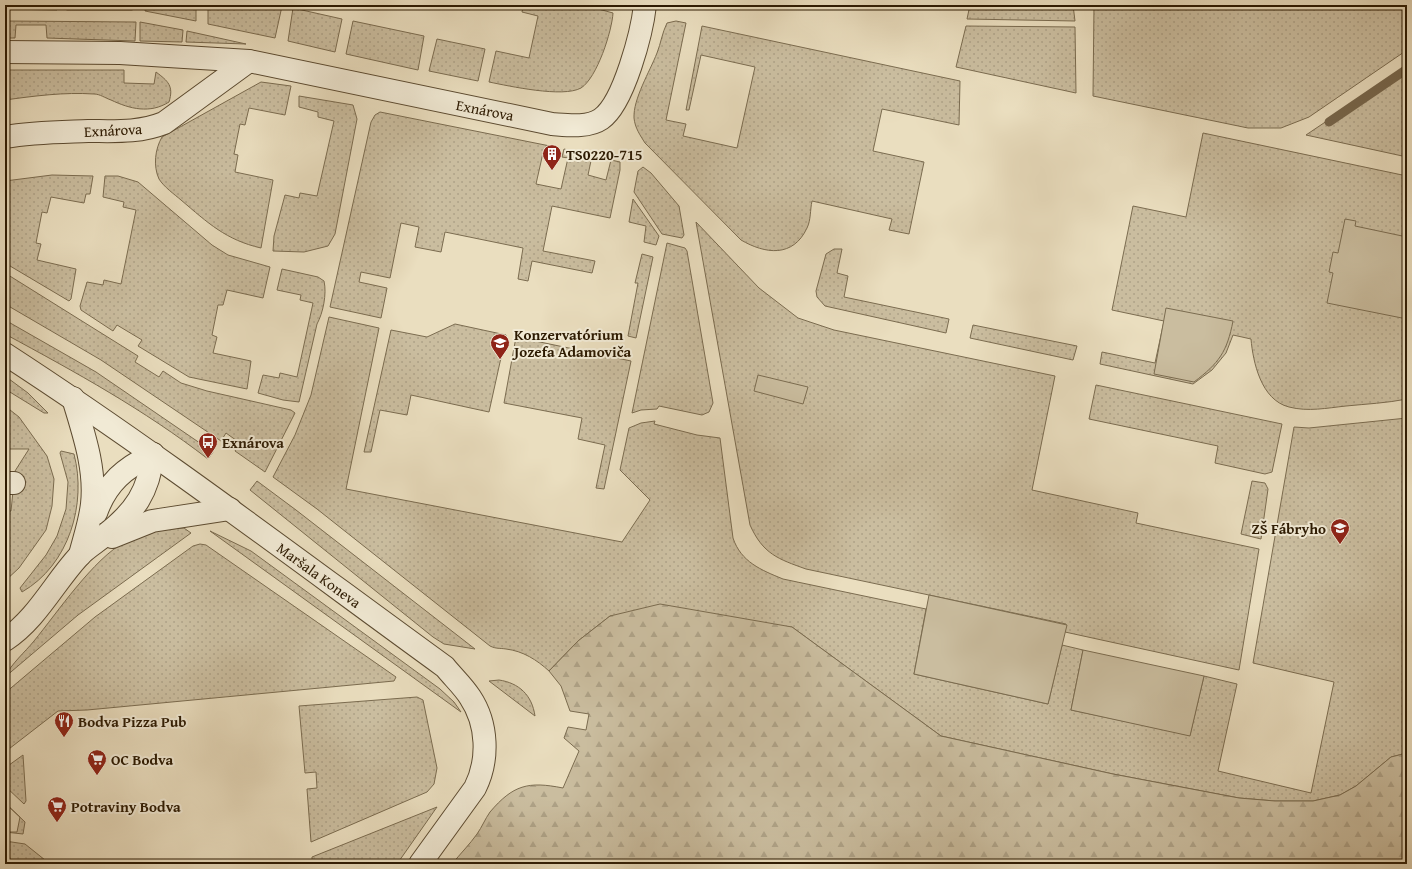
<svg xmlns="http://www.w3.org/2000/svg" width="1412" height="869" font-family="'Gentium Book Plus',serif">
	<style>
		.grass { fill: url(#grass-dots); stroke: #7b6c50 }
		.forest { fill: url(#forest-firs); stroke: #7b6c50 }
		.park { fill: #cabd9f; stroke: #7b6c50 }
		.lines { fill: none; stroke-linecap: round; stroke-linejoin: round }
		.stream { stroke: #77674d; stroke-width: 9 }
		.street-casing { stroke: #5c4b31; stroke-width: 24 }
		.street { stroke: #f1ead5; stroke-width: 22 }
		.labels { text-anchor: middle; dominant-baseline: central; stroke-width: 4; stroke-linejoin: round; paint-order: stroke }
		.street-label { font-size: 15px; fill: #2c1a02; stroke: #f1ead5 }
		.poi-label { font-size: 15px; font-weight: bold; fill: #2c1a02; stroke: #f1ead5; text-anchor: start }
	</style>
	<defs>
		<pattern id="grass-dots" width="8" height="8" patternUnits="userSpaceOnUse"><rect width="8" height="8" fill="#cabd9f"/><path d="M2 2h.1M6 6h.1" fill="none" stroke="#aea287" stroke-width="1.8" stroke-linecap="round"/></pattern>
		<pattern id="forest-firs" width="22" height="20" patternUnits="userSpaceOnUse"><rect width="22" height="20" fill="#cabd9f"/><path d="M5 1l3.5 6h-7zM16 11l3.5 6h-7z" fill="#aea287"/></pattern>
	</defs>
	<rect width="100%" height="100%" fill="#eadebf"/>
	<filter id="stains"><feTurbulence type="fractalNoise" baseFrequency=".005" numOctaves="4"/><feColorMatrix values="0 0 0 0 .2 0 0 0 0 .09 0 0 0 0 .02 0 0 0 .5 -.17"/></filter>
	<radialGradient id="worn" r=".72"><stop offset=".6" stop-color="#630" stop-opacity="0"/><stop offset="1" stop-color="#630" stop-opacity=".3"/></radialGradient>
	<g class="grass">
		<path d="M5,5H56L57,10L5,9Z"/>
		<rect x="67" y="5" width="65" height="5"/>
		<path d="M146,5H196V21L145,11Z"/>
		<path d="M208,5L282,6L275,38L208,24Z"/>
		<path d="M513,5H584L613,13C612,31 597,78 581,88C563,98 509,86 489,82L496,51L529,58L538,16L522,12L523,7Z"/>
		<path d="M970,5H1073L1075,21L967,19Z"/>
		<path d="M1094,5H1407V50L1309,117L1281,128H1248L1093,96Z"/>
		<path d="M293,8L342,19L335,52L288,41Z"/>
		<path d="M5,21L136,22L135,41L47,38L46,25H16L15,38H5Z"/>
		<path d="M353,21L424,36L418,70L346,54Z"/>
		<path d="M676,21L686,23L666,120L686,124L683,136L737,148L755,67L701,55L689,110H686L702,26L960,81L959,125L882,109L873,151L924,162L909,234L889,230L892,219L812,201C810,210 811,220 807,228C793,258 765,254 741,240L645,143C640,135 635,128 634,118C633,99 650,71 657,53C661,43 662,33 667,23Z"/>
		<path d="M140,22L183,30L182,42L140,41Z"/>
		<path d="M966,26L1075,27L1076,93L956,67Z"/>
		<path d="M187,31L246,44L186,42Z"/>
		<path d="M437,39L485,49L478,81L429,71Z"/>
		<path d="M1407,67V157L1306,135Z"/>
		<path d="M5,70H124V83L154,84L156,72C168,81 174,86 169,102C150,114 130,109 111,100C105,98 100,94 94,94C64,92 34,96 5,100Z"/>
		<path d="M261,82L291,86L285,115L249,108L245,125L240,124L234,154L238,155L235,172L273,180L261,248C226,240 208,223 181,200C174,194 164,187 159,179C153,166 155,149 162,137Z"/>
		<path d="M299,96L353,105L357,119L335,234L328,246L304,252L273,251L274,236L285,195L299,198L300,193L317,196L334,121L318,117V112L299,107Z"/>
		<path d="M380,112L555,147L553,154L543,153L536,184L561,189L568,158L562,157L564,149L592,156L588,175L606,180L611,160L620,162V170L610,218L552,206L543,251L595,261L592,273L532,261L528,281L518,279L523,248L445,232L441,252L415,247L419,227L401,223L390,278L361,272L359,282L387,288L381,318L330,307L371,122L375,115Z"/>
		<path d="M1203,133L1407,176V399C1387,403 1366,404 1346,406C1327,408 1308,412 1289,407C1261,400 1253,362 1251,339L1233,335L1226,353L1212,370L1193,384L1100,364L1102,352L1155,363L1164,321L1112,310L1133,206L1186,217Z"/>
		<path d="M643,167L651,173L679,206L684,235L682,238L662,234L634,192L638,171Z"/>
		<path d="M52,175L93,176L90,194H86L84,203L51,197L47,213L42,212L36,243L41,244L37,260L76,269L71,299L69,301L5,263V181Z"/>
		<path d="M105,176H118L138,182L212,245L228,255L270,267L263,298L227,290L223,305H218L212,335L217,337L213,353L251,361L247,389L189,377L138,346L142,340L117,325L113,331L81,310L80,306L87,282L103,285L104,280L121,284L136,210L123,207L124,202L103,197Z"/>
		<path d="M633,199L659,236L656,245L644,242L646,226L629,222Z"/>
		<path d="M696,222L759,288L798,318L834,330L1055,376L1032,490L1138,513L1136,523L1259,549L1239,670L1065,632L1066,624L806,569C778,559 763,554 750,525Z"/>
		<path d="M667,243L685,248L687,251L713,403L709,412L702,415L659,406L657,409L641,410L632,413Z"/>
		<path d="M834,249H842L837,273L848,276L844,297L949,319L946,333L825,306L817,297L816,291L826,254Z"/>
		<path d="M642,254L653,257L636,338L628,336L638,283H635Z"/>
		<path d="M282,269L318,277L324,281C327,294 323,313 317,324L299,402L283,400L258,393L263,375L279,378L280,373L297,377L313,303L300,300L301,295L277,290Z"/>
		<path d="M5,273L138,356L135,362L159,377L163,371L181,383L207,391L291,410L295,413L265,472L235,451L240,443L226,433L221,441L101,360L5,304Z"/>
		<path d="M329,317L379,328L346,489L622,542L650,500L620,470L629,428L641,423L655,421L654,424L697,435L720,438L733,538C741,562 761,570 783,579L926,609L914,674L1048,704L1062,645L1083,650L1071,710L1190,735L1204,676L1237,684L1218,771L1311,793L1334,682L1253,663L1294,427L1309,428L1407,418V753L1391,757L1356,786L1340,795L1313,801H1275L1239,798L1113,774L941,736L792,627L610,616L578,641L549,671C537,660 523,651 506,649C500,648 496,649 490,646L317,509L273,477L295,435L311,395Z"/>
		<path d="M5,320L96,372L213,452L208,459C143,409 77,373 5,334Z"/>
		<path d="M455,324L506,335L489,412L411,395L407,415L380,410L371,452H364L391,330L427,337Z"/>
		<path d="M973,325L1077,346L1073,360L970,338Z"/>
		<path d="M516,337L631,361L604,489L596,488L605,445L578,439L582,418L504,403Z"/>
		<path d="M5,376L28,393L48,413H44L5,389Z"/>
		<path d="M1096,385L1282,424L1272,472L1265,474L1215,463L1218,446L1089,419Z"/>
		<path d="M5,406L19,417L47,456L54,479L52,506L46,530L19,568L5,581V511H11L15,471L29,449H5Z"/>
		<path d="M61,451L74,454C87,504 69,565 22,592L20,588L46,555L57,536L66,509L68,482L60,453Z"/>
		<path d="M257,481L296,510L475,649L444,644L433,637L250,490Z"/>
		<path d="M1252,481L1265,483L1268,489L1261,539L1241,534Z"/>
		<path d="M184,528L191,533L78,615L5,677C11,664 25,652 34,641C57,613 94,558 125,542C143,532 164,529 184,528Z"/>
		<path d="M210,531L251,551L440,689L454,702L461,712Z"/>
		<path d="M200,544L206,545L396,677L394,681L87,710L58,711L5,752V693L95,617L193,546Z"/>
		<path d="M499,680C519,683 532,695 535,716L489,681Z"/>
		<path d="M417,697L423,700L437,768L434,784L427,792L311,842L307,789L317,788L316,772L305,773L299,706Z"/>
		<path d="M23,755L26,801L24,804L5,786V768Z"/>
		<path d="M5,803L25,822L23,834L5,832H17L20,817Z"/>
		<path d="M437,807L397,864H312V857Z"/>
		<path d="M5,841L25,844L50,864H5Z"/>
	</g>
	<path class="forest" d="M660,604L792,627L941,736L1113,774L1239,798L1275,801H1313L1340,795L1356,786L1391,757L1407,753V864H452C460,854 470,844 477,834C482,827 485,819 490,812C513,785 528,781 563,788L579,751L564,738L568,727L586,730L589,714L570,711L561,686L549,671L578,641L610,616Z"/>
	<g class="park">
		<path d="M1345,219L1356,221L1355,226L1407,237V319L1327,303L1333,273L1329,272L1333,252L1338,253Z"/>
		<path d="M1166,308L1233,321C1227,352 1219,363 1194,382L1154,374Z"/>
		<path d="M758,375L808,387L803,404L754,391Z"/>
		<path d="M929,595L1067,625L1048,704L914,674Z"/>
		<path d="M1083,650L1204,676L1190,736L1071,710Z"/>
	</g>
	<g class="lines">
		<path class="stream" d="M1329,122L1407,69"/>
		<defs>
			<g id="street">
				<path d="M5,52L120,53L249,61L552,124C567,125 588,128 601,119C624,103 642,32 645,5"/>
				<path d="M5,137C32,132 60,132 88,131C114,131 139,133 164,123L249,61"/>
				<path d="M5,354C156,452 299,561 445,667C453,677 463,686 470,697C488,724 489,760 475,788L420,864"/>
				<path d="M73,398C83,432 96,468 92,504C90,522 84,539 80,555"/>
				<path d="M5,483H14"/>
				<path d="M96,513C107,482 125,468 153,454"/>
				<path d="M112,537L152,521L230,509"/>
				<path d="M5,640C37,619 54,583 79,556C86,548 97,542 105,535C135,512 149,491 153,454"/>
			</g>
		</defs>
		<use href="#street" class="street-casing"/>
		<use href="#street" class="street"/>
	</g>
	<defs>
		<symbol id="building-pin" viewBox="-11 -11 22 30"><path d="M0 17L-7.5 6A9.5 9.5 0 1 1 7.5 6Z" fill="#8f2418" stroke="#f1ead5"/><path d="M-4-6H4V6H1V3H-1V6H-4ZM-2.5-4.3h1.7v1.8h-1.7ZM.8-4.3h1.7v1.8H.8ZM-2.5-1h1.7V.8h-1.7ZM.8-1h1.7V.8H.8Z" fill="#fff"/></symbol>
		<symbol id="school-pin" viewBox="-11 -11 22 30"><path d="M0 17L-7.5 6A9.5 9.5 0 1 1 7.5 6Z" fill="#8f2418" stroke="#f1ead5"/><path d="M0-5L7-2L0 1L-7-2ZM-4 1L0 2.5L4 1V4Q0 6-4 4Z" fill="#fff"/></symbol>
		<symbol id="bus-pin" viewBox="-11 -11 22 30"><path d="M0 17L-7.5 6A9.5 9.5 0 1 1 7.5 6Z" fill="#8f2418" stroke="#f1ead5"/><path d="M-5-6H5V4H4V6H2V4H-2V6H-4V4H-5ZM-3.5-4V0h7V-4ZM-3.5 1.2v1.5H-2V1.2ZM2 1.2v1.5H3.5V1.2Z" fill="#fff"/></symbol>
		<symbol id="restaurant-pin" viewBox="-11 -11 22 30"><path d="M0 17L-7.5 6A9.5 9.5 0 1 1 7.5 6Z" fill="#8f2418" stroke="#f1ead5"/><path d="M-5-6h1v4h1v-4h1v4h1v-4h1v5L-1.5 .5V6h-2V.5L-5-1ZM5-6V6H3V1.5H1.5Q1.5-4 5-6Z" fill="#fff"/></symbol>
		<symbol id="supermarket-pin" viewBox="-11 -11 22 30"><path d="M0 17L-7.5 6A9.5 9.5 0 1 1 7.5 6Z" fill="#8f2418" stroke="#f1ead5"/><path d="M-6-5.5h2.5l.6 2H6L4.5 2H-2.5L-4.4-4H-6ZM-1.5 3.2a1.3 1.3 0 1 0 .1 0ZM3 3.2a1.3 1.3 0 1 0 .1 0Z" fill="#fff"/></symbol>
	</defs>
	<g fill-rule="evenodd">
		<use href="#building-pin" x="541" y="143" width="22" height="30"/>
		<use href="#school-pin" x="489" y="332" width="22" height="30"/>
		<use href="#bus-pin" x="197" y="431" width="22" height="30"/>
		<use href="#school-pin" x="1329" y="517" width="22" height="30"/>
		<use href="#restaurant-pin" x="53" y="710" width="22" height="30"/>
		<use href="#supermarket-pin" x="86" y="748" width="22" height="30"/>
		<use href="#supermarket-pin" x="46" y="795" width="22" height="30"/>
	</g>
	<g class="labels">
		<g class="street-label">
			<text transform="translate(485 110) rotate(11)">Exnárova</text>
			<text transform="translate(113 130) rotate(-3)">Exnárova</text>
			<text transform="translate(319 575) rotate(36)">Maršala Koneva</text>
		</g>
		<g class="poi-label">
			<text x="566" y="154">TS0220-715</text>
			<text x="514" y="334">Konzervatórium<tspan x="514" dy="17">Jozefa Adamoviča</tspan></text>
			<text x="222" y="442">Exnárova</text>
			<text x="1326" y="528" text-anchor="end">ZŠ Fábryho</text>
			<text x="78" y="721">Bodva Pizza Pub</text>
			<text x="111" y="759">OC Bodva</text>
			<text x="71" y="806">Potraviny Bodva</text>
		</g>
	</g>
	<rect width="1412" height="869" fill="none" stroke="#eadebf" stroke-width="20"/>
	<rect x="6" y="6" width="1400" height="857" fill="none" stroke="#2c1a02" stroke-width="2"/>
	<rect x="10" y="10" width="1392" height="849" fill="none" stroke="#2c1a02"/>
	<rect width="100%" height="100%" filter="url(#stains)"/>
	<rect width="100%" height="100%" fill="url(#worn)"/>
</svg>
